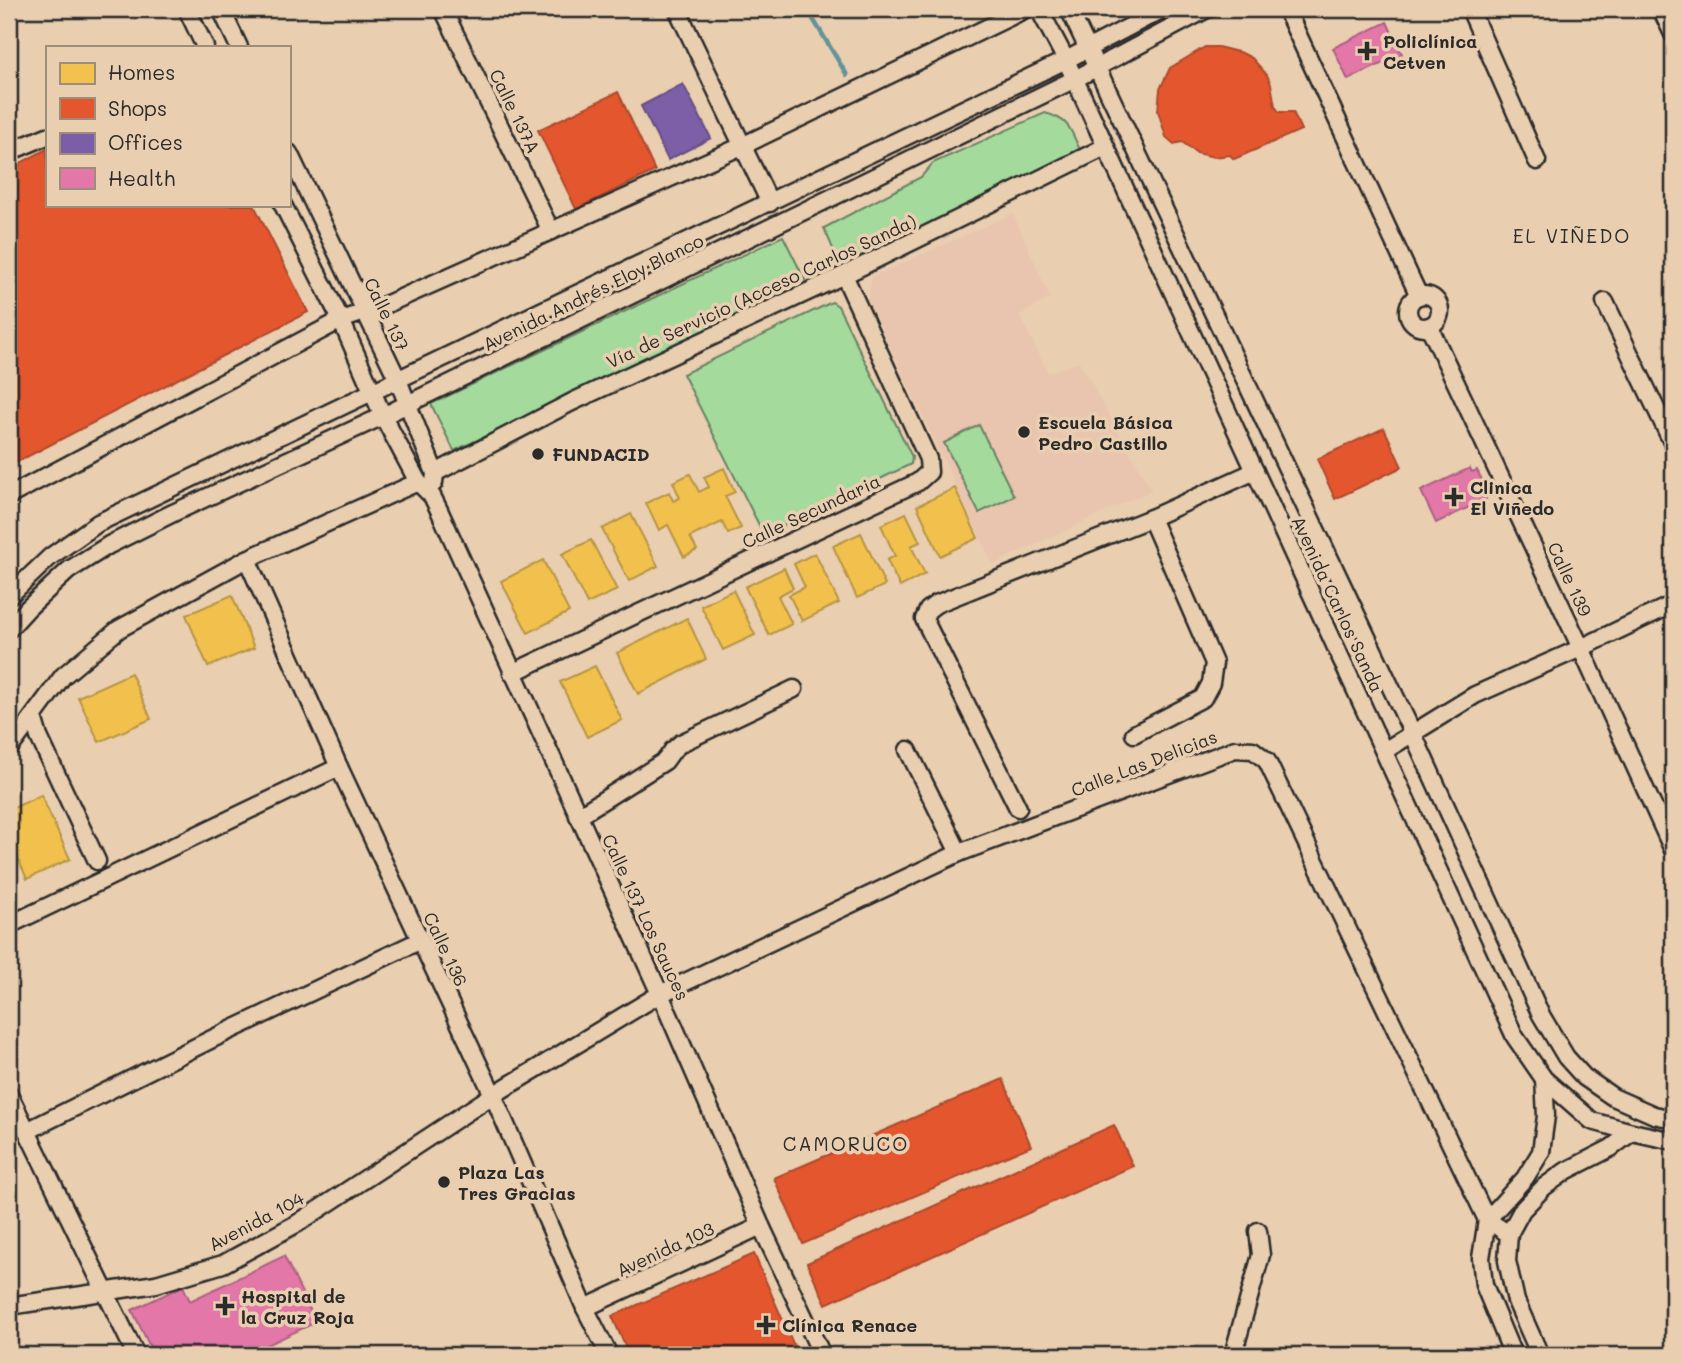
<svg xmlns="http://www.w3.org/2000/svg" width="1682" height="1364" font-family="Mali,sans-serif">
	<style>
		.built { fill: #e9c4ae }
		.green { fill: #a5da9d; stroke: #688264; stroke-width: 2 }
		.homes { fill: #f2c14e; stroke: #b69444; stroke-width: 2 }
		.shops { fill: #e4572e; stroke: #ac4a2d; stroke-width: 2 }
		.offices { fill: #7b5ea7; stroke: #634f82; stroke-width: 2 }
		.health { fill: #e377a8; stroke: #ac6082; stroke-width: 2 }
		.lines { fill: none; stroke-linecap: round; stroke-linejoin: round }
		.stream { stroke: #629399; stroke-width: 4.5 }
		.minor-casing { stroke: #2b2b2b; stroke-width: 21 }
		.minor { stroke: #e9ceb0; stroke-width: 16 }
		.poi-dot { fill: #2b2b2b; stroke: #e9ceb0; stroke-width: 2.5 }
		.labels { text-anchor: middle; dominant-baseline: central; stroke-width: 7; stroke-linejoin: round; paint-order: stroke }
		.poi-label { font-size: 18px; font-weight: bold; fill: #2b2b2b; stroke: #e9ceb0; text-anchor: start }
		.street-label { font-size: 18px; fill: #2b2b2b; stroke: #e9ceb0 }
		.neighbourhood-label { font-size: 19px; letter-spacing: 2px; fill: #2b2b2b; stroke: #e9ceb0 }
	</style>
	<rect width="100%" height="100%" fill="#e9ceb0"/>
	<filter id="ink" filterUnits="userSpaceOnUse"><feTurbulence type="fractalNoise" baseFrequency=".0143" numOctaves="2"/><feDisplacementMap in="SourceGraphic" scale="14" xChannelSelector="R" yChannelSelector="G"/><feConvolveMatrix kernelMatrix="1 2 1 2 8 2 1 2 1" color-interpolation-filters="sRGB"/></filter>
	<g filter="url(#ink)">
		<path class="built" d="M1013,214L1050,298L1019,315L1048,373L1079,362L1151,490L993,564L868,300L872,277Z"/>
		<g class="green">
			<path d="M1045,113C1071,120 1070,130 1081,152L841,267L824,228L921,177L933,163Z"/>
			<path d="M783,236L807,284L454,451L431,404Z"/>
			<path d="M832,302L838,306L912,457L911,464L764,535L683,374Z"/>
			<path d="M979,425L1014,496L979,513L944,443Z"/>
		</g>
		<g class="homes">
			<path d="M724,468L735,492L725,496L741,528L728,534L722,522L690,537L697,550L684,557L668,525L659,530L646,503L669,492L673,501L680,498L673,482L690,474L699,492L709,487L704,477Z"/>
			<path d="M955,488L978,538L940,556L917,506Z"/>
			<path d="M906,513L920,542L911,546L925,574L900,587L887,560L895,556L881,525Z"/>
			<path d="M631,514L658,566L629,581L602,529Z"/>
			<path d="M861,533L885,585L857,598L833,546Z"/>
			<path d="M591,540L617,590L587,604L562,554Z"/>
			<path d="M815,553L839,603L802,621L789,595L805,587L794,564Z"/>
			<path d="M543,560L569,612L528,633L501,581Z"/>
			<path d="M784,568L793,588L778,596L792,624L769,635L745,587Z"/>
			<path d="M733,590L755,635L723,650L701,606Z"/>
			<path d="M232,595L254,648L208,667L186,615Z"/>
			<path d="M687,618L706,659L638,694L617,653Z"/>
			<path d="M595,666L622,720L587,737L560,682Z"/>
			<path d="M131,673L151,719L99,742L78,697Z"/>
			<path d="M41,795L70,859L27,879L9,838V810Z"/>
		</g>
		<g class="shops">
			<path d="M1205,47H1218L1242,53L1252,58L1267,75L1271,84L1275,106L1279,112H1293L1301,130L1234,159L1230,155L1214,157L1197,153L1182,142L1174,144L1166,137L1158,111L1160,89L1170,68Z"/>
			<path d="M618,92L655,171L576,209L538,130Z"/>
			<path d="M47,149V205H254L308,312L9,466V169Z"/>
			<path d="M1384,428L1402,467L1335,499L1317,459Z"/>
			<path d="M1003,1079L1031,1146L803,1244L774,1178Z"/>
			<path d="M1114,1125L1133,1166L826,1304L807,1263Z"/>
			<path d="M754,1254L798,1355H629L612,1316Z"/>
		</g>
		<path class="offices" d="M683,84L711,138L668,160L641,106Z"/>
		<g class="health">
			<path d="M1387,22L1402,54L1348,80L1333,48Z"/>
			<path d="M1470,468L1472,472L1477,470L1488,492L1483,494L1486,499L1436,523L1421,491Z"/>
			<path d="M284,1256L316,1322L246,1355H154L132,1310L183,1286L190,1301Z"/>
		</g>
		<g class="lines">
			<path class="stream" d="M807,9L847,75"/>
			<defs>
				<g id="minor">
					<path d="M187,9L205,47"/>
					<path d="M221,9L239,47"/>
					<path d="M443,9L551,231"/>
					<path d="M677,9L770,203"/>
					<path d="M1039,9L1066,60L1515,1037L1544,1079L1592,1121L1632,1132L1673,1141"/>
					<path d="M1069,9L1413,734L1541,1015L1566,1057L1584,1077L1613,1097L1654,1115L1673,1119"/>
					<path d="M1286,9L1419,296"/>
					<path d="M1470,9L1537,161"/>
					<path d="M1661,9L1673,34"/>
					<path d="M9,152L47,136"/>
					<path d="M289,153L398,380L435,473L434,483"/>
					<path d="M283,205L341,320L383,416L418,482L432,496L439,510L660,994L761,1226L822,1355"/>
					<circle cx="1424" cy="311" r="16"/>
					<path d="M1605,302L1673,444"/>
					<path d="M1429,326L1581,648L1673,850"/>
					<path d="M435,473L572,402L844,275L1105,147"/>
					<path d="M9,496L341,320L385,305L742,146L1026,9"/>
					<path d="M247,559L339,767L493,1095L585,1308L609,1355"/>
					<path d="M9,596L50,557L98,523L1066,60L1163,9"/>
					<path d="M9,629L28,608L69,570L109,545L173,513L383,416L1075,79L1207,9"/>
					<path d="M512,673L918,482L929,472L928,459L844,275"/>
					<path d="M33,717L39,737L97,861"/>
					<path d="M1134,734L1203,698L1211,683L1214,663L1151,518"/>
					<path d="M9,749L63,676L119,629L247,559L418,482"/>
					<path d="M908,750L959,853"/>
					<path d="M1384,751L1475,695L1581,648L1673,604"/>
					<path d="M1018,808L924,619L928,610L936,604L1151,518L1255,471"/>
					<path d="M578,816L665,761L673,750L681,743L794,689"/>
					<path d="M9,925L339,767"/>
					<path d="M9,1094L136,1355"/>
					<path d="M27,1131L216,1037L421,940"/>
					<path d="M9,1306L156,1284L223,1264L298,1223L493,1095L660,994L959,853L1235,749L1253,750L1267,761L1487,1220L1509,1234"/>
					<path d="M585,1308L761,1226"/>
					<path d="M1233,1355L1261,1255L1258,1231"/>
					<path d="M1513,1355L1484,1285L1481,1258L1487,1220L1525,1178L1541,1152L1546,1116L1544,1079"/>
					<path d="M1540,1355L1516,1301L1507,1261L1509,1234L1522,1210L1544,1187L1566,1171L1611,1148L1632,1132"/>
				</g>
			</defs>
			<use href="#minor" class="minor-casing"/>
			<use href="#minor" class="minor"/>
		</g>
	</g>
	<g class="poi-dot">
		<path d="M1363.5 40.5h7v7h7v7h-7v7h-7v-7h-7v-7h7z"/>
		<circle cx="1024" cy="432" r="7"/>
		<circle cx="538" cy="454" r="7"/>
		<path d="M1450.5 486.5h7v7h7v7h-7v7h-7v-7h-7v-7h7z"/>
		<circle cx="444" cy="1182" r="7"/>
		<path d="M221.5 1295.5h7v7h7v7h-7v7h-7v-7h-7v-7h7z"/>
		<path d="M762.5 1314.5h7v7h7v7h-7v7h-7v-7h-7v-7h7z"/>
	</g>
	<g class="labels">
		<g class="poi-label">
			<text x="1383" y="41">Policlínica<tspan x="1383" dy="21">Cetven</tspan></text>
			<text x="1038" y="422">Escuela Básica<tspan x="1038" dy="21">Pedro Castillo</tspan></text>
			<text x="552" y="454">FUNDACID</text>
			<text x="1470" y="487">Clinica<tspan x="1470" dy="21">El Viñedo</tspan></text>
			<text x="458" y="1172">Plaza Las<tspan x="458" dy="21">Tres Gracias</tspan></text>
			<text x="241" y="1296">Hospital de<tspan x="241" dy="21">la Cruz Roja</tspan></text>
			<text x="782" y="1325">Clínica Renace</text>
		</g>
		<g class="street-label">
			<text transform="translate(515 111) rotate(64)">Calle 137A</text>
			<text transform="translate(761 291) rotate(-25)">Vía de Servicio (Acceso Carlos Sanda)</text>
			<text transform="translate(593 292) rotate(-26)">Avenida Andrés Eloy Blanco</text>
			<text transform="translate(387 314) rotate(64)">Calle 137</text>
			<text transform="translate(811 511) rotate(-25)">Calle Secundaria</text>
			<text transform="translate(1570 579) rotate(65)">Calle 139</text>
			<text transform="translate(1338 604) rotate(65)">Avenida Carlos Sanda</text>
			<text transform="translate(1144 763) rotate(-21)">Calle Las Delicias</text>
			<text transform="translate(646 917) rotate(65)">Calle 137 Los Sauces</text>
			<text transform="translate(446 949) rotate(65)">Calle 136</text>
			<text transform="translate(256 1221) rotate(-28)">Avenida 104</text>
			<text transform="translate(665 1249) rotate(-25)">Avenida 103</text>
		</g>
		<g class="neighbourhood-label">
			<text x="1572" y="235">EL VIÑEDO</text>
			<text x="846" y="1143">CAMORUCO</text>
		</g>
	</g>
	<rect width="1682" height="1364" fill="none" stroke="#e9ceb0" stroke-width="35"/>
	<rect x="18" y="18" width="1647" height="1329" fill="none" stroke="#2b2b2b" stroke-width="2.5" filter="url(#ink)"/>
	<rect x="46" y="46" width="245" height="161" fill="#e9ceb0" stroke="#9d8d7b" stroke-width="2"/>
	<rect x="60" y="63" width="35" height="21" fill="#f2c14e" stroke="#9d8d7b" stroke-width="2"/>
	<text x="108" y="80" font-size="21" fill="#2b2b2b">Homes</text>
	<rect x="60" y="98" width="35" height="21" fill="#e4572e" stroke="#9d8d7b" stroke-width="2"/>
	<text x="108" y="116" font-size="21" fill="#2b2b2b">Shops</text>
	<rect x="60" y="133" width="35" height="21" fill="#7b5ea7" stroke="#9d8d7b" stroke-width="2"/>
	<text x="108" y="150" font-size="21" fill="#2b2b2b">Offices</text>
	<rect x="60" y="168" width="35" height="21" fill="#e377a8" stroke="#9d8d7b" stroke-width="2"/>
	<text x="108" y="186" font-size="21" fill="#2b2b2b">Health</text>
</svg>
